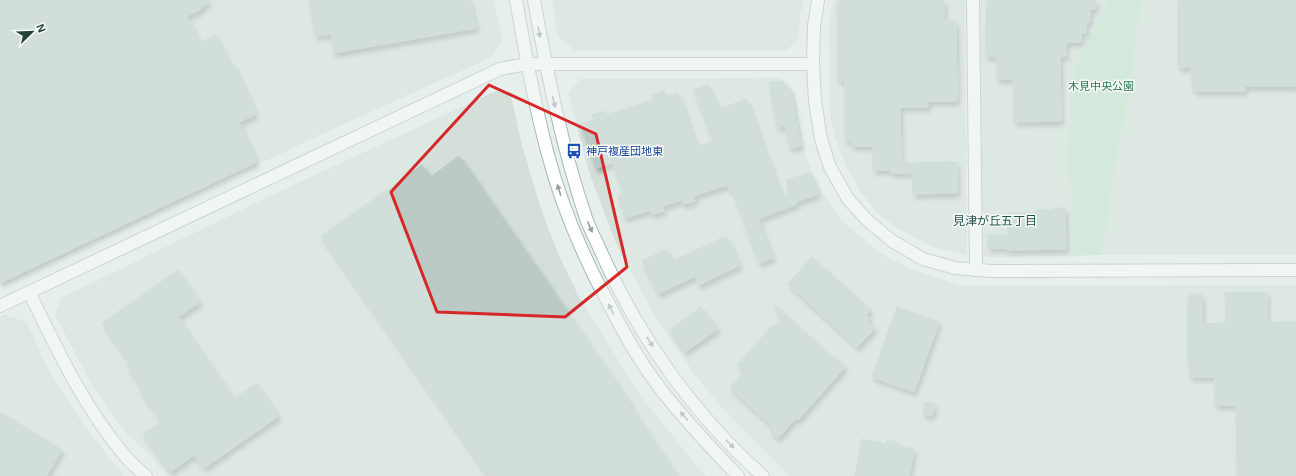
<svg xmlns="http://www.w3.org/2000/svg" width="1296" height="476" font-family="Helvetica,'Noto Sans JP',sans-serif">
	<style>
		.built { fill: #d4dfda }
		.green { fill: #bfe0c8 }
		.building { fill: #bbcac4; stroke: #b8c9c2; filter: url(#shadow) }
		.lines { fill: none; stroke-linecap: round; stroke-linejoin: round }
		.minor-casing { stroke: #a8b8b2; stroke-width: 14 }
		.minor { stroke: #fff; stroke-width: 12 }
		.oneway { fill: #92a09c }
		.marked { fill: none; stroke: #d62828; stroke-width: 3; stroke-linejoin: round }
		.labels { text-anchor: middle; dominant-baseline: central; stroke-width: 3; stroke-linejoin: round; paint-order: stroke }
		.park-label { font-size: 11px; fill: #2d7a4b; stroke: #f7fbf9 }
		.transit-label { font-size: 11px; fill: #164399; stroke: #f7fbf9; text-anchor: start }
		.neighbourhood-label { font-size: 12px; fill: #1f5548; stroke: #f7fbf9 }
	</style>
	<defs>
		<filter id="shadow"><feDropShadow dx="2.5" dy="4.5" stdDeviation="2" flood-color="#0004"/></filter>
	</defs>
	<rect width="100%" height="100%" fill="#e6efeb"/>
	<g class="built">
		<path d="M0,0H494L502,41L490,58L333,129L0,287Z"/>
		<path d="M552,0H804L800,14L799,38L787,50H574L558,37Z"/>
		<path d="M834,0H965L967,255L932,247L897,228L878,213L862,194L845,164L835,136L830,115L829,26L831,8Z"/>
		<path d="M980,0H1109L1083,49L1074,70L1070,89L1068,167L1072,202V223L1074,240L1069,256L982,257Z"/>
		<path d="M1142,0H1296V255H1102L1116,158L1131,88L1139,10Z"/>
		<path d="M781,78L794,91L803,144L808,163L820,188L843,221L877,251L906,267L960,286L1296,285V476H789L730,417L695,375L652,311L616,243L590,175L568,93L580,79Z"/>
		<path d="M498,90L511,96L522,145L540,206L557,251L578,295L640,395L696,465L707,476H169L124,430L94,389L55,315L61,298L274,194Z"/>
		<path d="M5,315L27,322L44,361L66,398L81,421L124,476H0V317Z"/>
	</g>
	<path class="green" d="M1109,0H1142L1139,10L1131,88L1116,158L1102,255L1069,256L1074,240L1072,223V202L1068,167L1070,89L1074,70L1083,49Z"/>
	<g class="building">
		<path d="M0,0H210L201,9L187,16L200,43L216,35L231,66L234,65L256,114L239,122L257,162L0,283Z"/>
		<path d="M309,0H470L476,28L334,53L331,34L315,36Z"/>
		<path d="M840,0H944V21H956L957,101H928V107H900L901,163L957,162V193L913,194L912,173H891V170H873V146H852V141H845V81H838L837,2H840Z"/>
		<path d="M987,0H1096V9H1090V22H1086V33H1081V42H1066V56H1060L1061,121L1014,122L1013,79H997V57L985,56Z"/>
		<path d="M1178,0H1296V86H1245V91H1194V87H1192L1191,67H1178Z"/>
		<path d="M769,82H784V89L790,88L801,146L790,148L785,126L777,127Z"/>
		<path d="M708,85L718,110L746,99L782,197L789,195L787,180L810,172L818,194L796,202L797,204L758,219L773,258L759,263L732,190L730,191L727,185L693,196L695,201L683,204L682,200L662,206L664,211L652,214L651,210L625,218L618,196L623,194L613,163L596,168L581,124L594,120L592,115L605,111L606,115L653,100L652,95L664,91L666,97L678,93L696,147L713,141L694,90Z"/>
		<path d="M459,156L632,405L630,406L678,476H488L321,236L422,165L431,177Z"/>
		<path d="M1054,208H1065L1066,249L1007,250V248H988V235H1008V213H1036V210H1054Z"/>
		<path d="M726,236L740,265L699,285L695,276L658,294L642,261L667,249L673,261Z"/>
		<path d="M812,257L871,310L866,315L871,319L868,322L875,328L857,347L788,284Z"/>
		<path d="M178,270L200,302L178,317L234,399L257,383L279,416L204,468L194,455L170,472L143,434L162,421L139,389L142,387L127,366L131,363L102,323Z"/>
		<path d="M1225,292H1267V322H1296V476H1237L1236,405H1215V377H1190V365H1188V298H1189V294H1202V324L1226,323Z"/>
		<path d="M774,304L831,356L832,355L845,367L798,420L796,418L778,438L770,431L773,427L730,388L744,372L737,365L772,326L781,322Z"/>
		<path d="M701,307L718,329L685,352L670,330Z"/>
		<path d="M897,307L939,322L914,392L872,377Z"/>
		<path d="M925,402L935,404L932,416L923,414Z"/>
		<path d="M0,412L62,450L46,476H0Z"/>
		<path d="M862,439L887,444V440L897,442L896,446L914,449L909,476H855Z"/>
	</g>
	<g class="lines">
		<defs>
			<g id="minor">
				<path d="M516,0C525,51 534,102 547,151C561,205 584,259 611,308C624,334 639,360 656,383C681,416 709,446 738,476"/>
				<path d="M534,0C547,73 562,147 586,218C590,230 597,242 602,254C639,337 694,415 763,476"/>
				<path d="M818,0L814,26L813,64L815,101L821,139L830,167L848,199L867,220L892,241L923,259L955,268L991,271L1296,270"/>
				<path d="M973,0L976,270"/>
				<path d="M29,292C57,349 84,408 126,457C132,464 139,470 146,476"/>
				<path d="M0,306L500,69L527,64H813"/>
			</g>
		</defs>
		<use href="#minor" class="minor-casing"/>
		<use href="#minor" class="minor"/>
	</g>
	<defs><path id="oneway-solid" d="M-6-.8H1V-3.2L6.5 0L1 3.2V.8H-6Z"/></defs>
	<g class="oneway">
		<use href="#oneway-solid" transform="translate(539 32) rotate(80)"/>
		<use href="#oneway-solid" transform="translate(554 102) rotate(77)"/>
		<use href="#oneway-solid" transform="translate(559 190) rotate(-108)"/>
		<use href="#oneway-solid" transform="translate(590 227) rotate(66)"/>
		<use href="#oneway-solid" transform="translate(611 309) rotate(-118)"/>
		<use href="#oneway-solid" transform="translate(650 342) rotate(57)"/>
		<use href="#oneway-solid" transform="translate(684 416) rotate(-130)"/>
		<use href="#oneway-solid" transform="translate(730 444) rotate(45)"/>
	</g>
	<path d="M0 0H1296V476H0ZM489,85L596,134L627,267L565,317L437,312L391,192Z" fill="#e6efeb" fill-opacity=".55" fill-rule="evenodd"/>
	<path class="marked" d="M489,85L596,134L627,267L565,317L437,312L391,192Z"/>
	<defs>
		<symbol id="bus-bare" viewBox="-9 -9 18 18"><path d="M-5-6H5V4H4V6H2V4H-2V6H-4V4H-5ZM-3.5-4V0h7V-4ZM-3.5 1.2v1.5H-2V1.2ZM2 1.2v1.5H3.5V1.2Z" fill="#1a4fb4" stroke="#f7fbf9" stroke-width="2.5" paint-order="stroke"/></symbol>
	</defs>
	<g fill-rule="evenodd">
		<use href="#bus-bare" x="563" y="140" width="22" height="22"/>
	</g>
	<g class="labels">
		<g class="park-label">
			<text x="1101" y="86">木見中央公園</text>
		</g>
		<g class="transit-label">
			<text x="586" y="151">神戸複産団地東</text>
		</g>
		<g class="neighbourhood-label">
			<text x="995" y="221">見津が丘五丁目</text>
		</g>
	</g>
	<g transform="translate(32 32) rotate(67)" stroke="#f7fbf9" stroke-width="3" paint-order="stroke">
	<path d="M0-3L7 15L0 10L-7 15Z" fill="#24423a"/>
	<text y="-6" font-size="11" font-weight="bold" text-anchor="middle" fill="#24423a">N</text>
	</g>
</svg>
